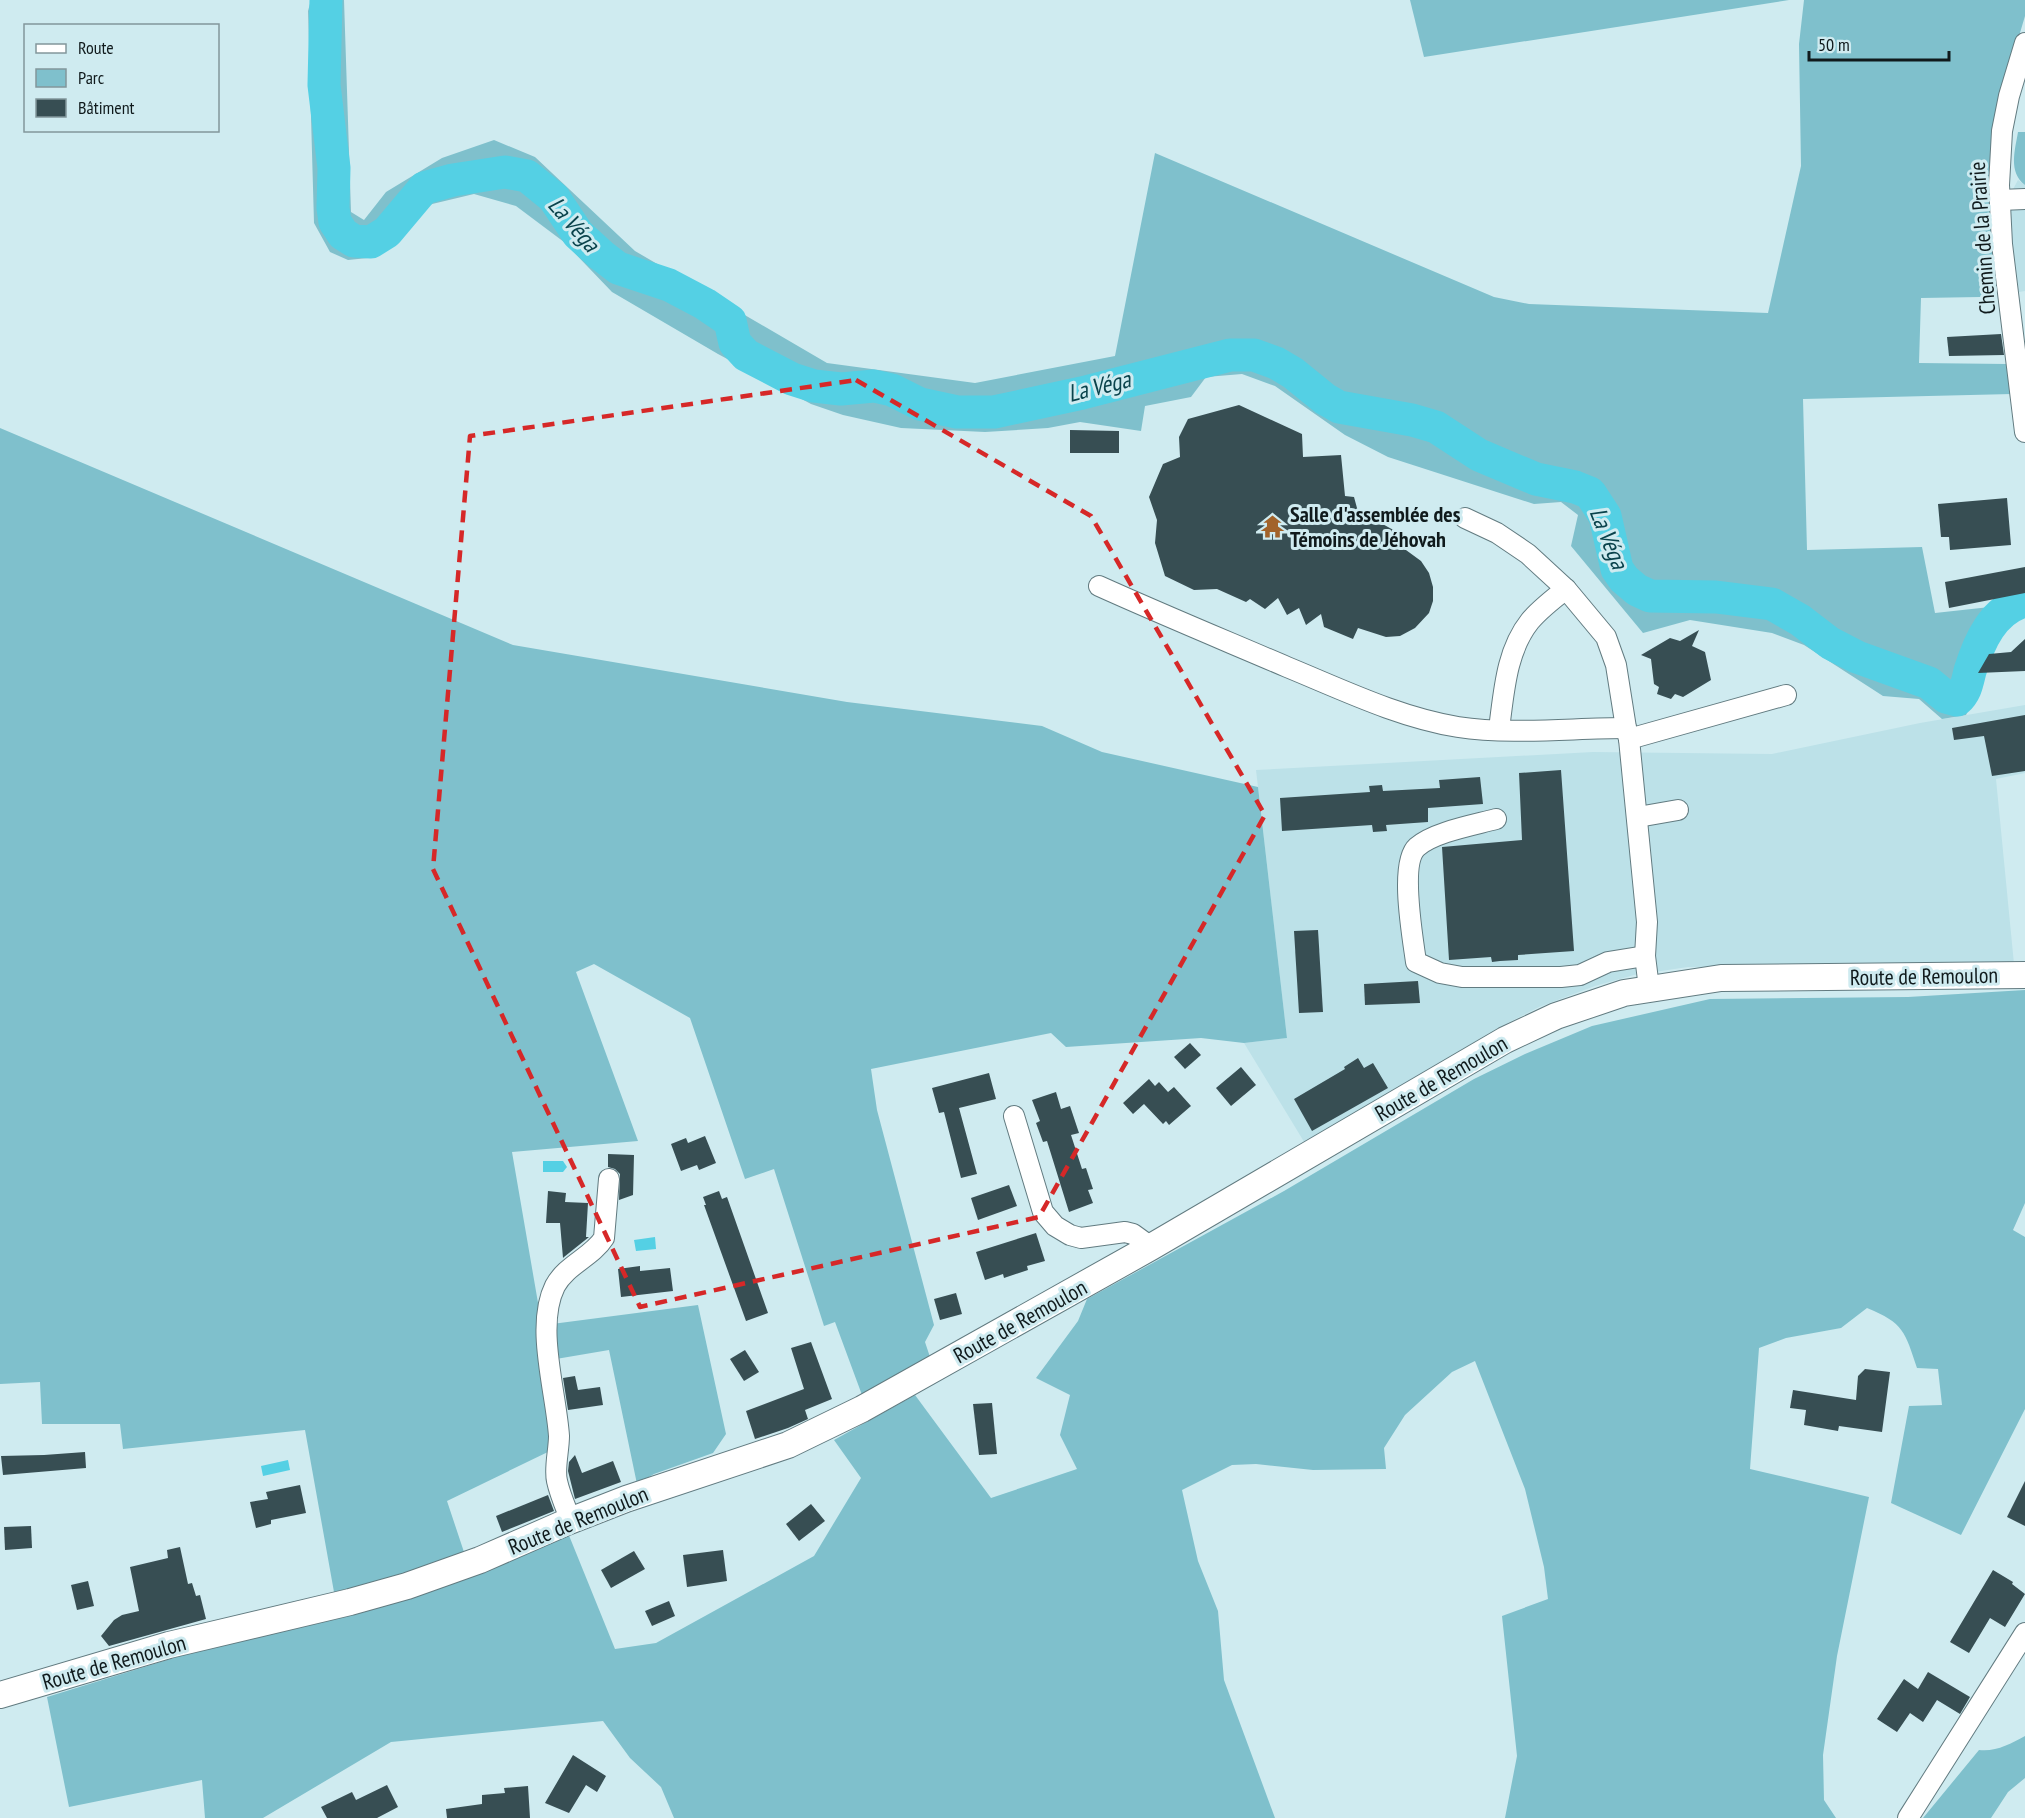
<svg xmlns="http://www.w3.org/2000/svg" width="2025" height="1818" font-family="'PT Sans Narrow',sans-serif">
	<style>
		.built { fill: #bce1e8 }
		.green { fill: #7fc0cc }
		.water { fill: #54d0e4 }
		.lines { fill: none; stroke-linecap: round; stroke-linejoin: round }
		.river { stroke: #54d0e4; stroke-width: 33 }
		.building { fill: #374e53 }
		.minor-casing { stroke: #627b80; stroke-width: 22 }
		.major-casing { stroke: #627b80; stroke-width: 28 }
		.minor { stroke: #fff; stroke-width: 20 }
		.major { stroke: #fff; stroke-width: 26 }
		.marked { fill: none; stroke: #d62828; stroke-width: 4.5; stroke-dasharray: 12 8; stroke-linejoin: round }
		.labels { text-anchor: middle; dominant-baseline: central; stroke-width: 6; stroke-linejoin: round; paint-order: stroke }
		.street-label { font-size: 22px; fill: #101a1c; stroke: #cfebf0 }
		.poi-label { font-size: 22px; font-weight: bold; fill: #101a1c; stroke: #cfebf0; text-anchor: start }
		.water-label { font-size: 24px; font-style: italic; fill: #0a434c; stroke: #cfebf0 }
	</style>
	<rect width="100%" height="100%" fill="#cfebf0"/>
	<g class="built">
		<path d="M2018,180L2025,185V291L2019,292L2011,235L2010,195Z"/>
		<path d="M2025,705V773L1996,779L2014,964L1688,967L1634,975L1595,986L1539,1007L1494,1030L1306,1145L1244,1043L1287,1038L1256,770L1593,752L1772,754L1920,723Z"/>
	</g>
	<g class="green">
		<path d="M311,0H344L351,212L364,220L386,192L442,158L494,140L535,157L635,251L827,363L975,383L1115,356L1155,153L1494,297L1529,304L1768,313L1801,166L1799,44L1804,0H2025V16L1992,127L1989,197L2000,288L1980,297L1921,298L1919,363L2007,364L2012,394L1803,399L1807,550L1922,547L1935,613L1999,606L1982,622L1960,670L1981,685L1966,715L1942,719L1919,699L1883,696L1804,645L1772,633L1690,620L1643,633L1571,546L1578,515L1561,502L1534,504L1388,457L1345,435L1275,386L1242,374L1206,377L1191,397L1145,406L1141,431L1080,422L1048,428L985,432L901,428L843,415L811,404L718,354L612,292L564,242L516,206L474,194L428,205L368,258L348,260L330,252L314,223L308,11Z"/>
		<path d="M1410,0H1789L1424,57Z"/>
		<path d="M2018,132H2025V185C2008,172 2015,150 2018,132Z"/>
		<path d="M0,428L513,645L847,702L1042,726L1102,752L1258,787L1287,1038L1244,1043L1201,1038L1066,1047L1051,1033L871,1069L877,1110L934,1325L925,1342L930,1357L862,1395L835,1322L824,1326L774,1169L745,1179L690,1018L594,964L576,972L638,1141L512,1152L542,1326L552,1450L447,1501L464,1552L398,1577L334,1592L305,1430L123,1449L120,1424H42L40,1382L0,1384Z"/>
		<path d="M2025,990V1203L2013,1230L2025,1237V1409L1961,1535L1891,1503L1909,1406L1942,1405L1938,1369L1917,1368C1905,1332 1904,1323 1867,1308L1841,1328L1786,1338L1759,1348L1750,1469L1869,1497L1837,1656L1823,1755L1824,1800L1836,1818H1505L1517,1756L1502,1616L1548,1599L1544,1567L1525,1489L1475,1361L1452,1372L1405,1415L1384,1448L1386,1469L1313,1470L1256,1464L1232,1465L1182,1490L1198,1561L1218,1611L1224,1680L1275,1818H674L661,1787L630,1758L603,1721L391,1742L263,1818H205L202,1780L69,1807L47,1697L180,1656L347,1615L568,1533L615,1649L656,1643L814,1556L861,1478L834,1440L915,1395L991,1498L1077,1469L1060,1435L1070,1395L1036,1378L1078,1321L1087,1299L1284,1191L1474,1079L1525,1054L1592,1026L1710,999L1908,997Z"/>
		<path d="M698,1305L726,1434L713,1453L654,1474L637,1484L609,1350L556,1359L552,1324Z"/>
		<path d="M2025,1736V1778L2008,1792L1991,1818H1923L1979,1750C1996,1752 2010,1744 2025,1736Z"/>
	</g>
	<g class="water">
		<path d="M543,1161H563L567,1167L563,1172H543Z"/>
		<path d="M655,1237L656,1249L636,1251L634,1240Z"/>
		<path d="M288,1460L290,1470L263,1476L261,1466Z"/>
	</g>
	<g class="lines">
		<path class="river" d="M326,0L324,85L334,168L333,208L335,222L343,234L354,241L371,242L387,232L424,188L453,180L505,172L527,176L554,198L578,234L601,255L618,268L669,285L705,304L730,321L735,343L746,355L792,379L814,386L841,389L874,386L892,390L920,404L957,412H994L1082,393L1230,355H1254L1276,363L1293,373L1325,399L1339,407L1412,420L1436,427L1479,455L1536,479L1575,487L1590,493L1605,516L1617,569L1624,579L1637,590L1650,596L1716,597L1772,604L1800,620L1830,643L1857,657L1929,683L1946,697L1957,700C1966,692 1967,683 1970,671C1979,642 1993,609 2025,601"/>
	</g>
	<g class="building">
		<path d="M2001,334L2004,355L1949,356L1947,337Z"/>
		<path d="M1239,405L1302,434L1303,457L1341,455L1345,496L1354,497L1360,519L1377,515V521L1399,533L1395,542L1421,561L1429,573L1433,587V601L1429,613L1415,628L1400,636L1386,637L1358,628L1353,639L1324,627L1321,614L1306,625L1299,608L1287,615L1278,598L1265,609L1250,599L1246,602L1217,589L1194,590L1165,576L1155,543L1157,520L1149,497L1163,464L1180,457L1179,437L1188,419Z"/>
		<path d="M1070,430L1119,431V453H1070Z"/>
		<path d="M2007,498L2011,545L1950,550L1949,537H1941L1938,504Z"/>
		<path d="M2025,567V593L1949,608L1945,582Z"/>
		<path d="M1699,630L1692,646L1705,652L1711,680L1683,697L1675,694L1671,699L1657,694L1659,687L1654,684L1651,659L1641,655L1670,638L1680,641Z"/>
		<path d="M2025,639V671L1978,673L1989,654L2011,652Z"/>
		<path d="M2025,715V771L1992,776L1984,736L1954,740L1952,728Z"/>
		<path d="M1561,770L1574,951L1518,955V960L1500,961L1492,962L1491,957L1449,960L1442,847L1522,840L1519,773Z"/>
		<path d="M1480,777L1483,804L1428,808V822L1386,825L1387,831L1373,832L1372,825L1282,831L1280,798L1370,792L1369,786L1382,785L1383,791L1440,788L1439,780Z"/>
		<path d="M1318,930L1323,1012L1299,1013L1294,931Z"/>
		<path d="M1418,981L1420,1003L1365,1005L1364,984Z"/>
		<path d="M1190,1043L1201,1055L1185,1069L1174,1057Z"/>
		<path d="M1358,1058L1364,1068L1373,1063L1388,1088L1312,1131L1294,1099L1345,1069L1344,1067Z"/>
		<path d="M1241,1067L1256,1085L1231,1106L1216,1088Z"/>
		<path d="M989,1073L996,1099L959,1108L977,1174L961,1178L944,1112L939,1113L932,1088Z"/>
		<path d="M1149,1079L1155,1086L1159,1082L1168,1092L1174,1087L1191,1106L1169,1125L1166,1121L1163,1124L1144,1104L1133,1114L1123,1103Z"/>
		<path d="M1056,1092L1061,1109L1070,1106L1079,1133L1071,1135L1082,1169L1086,1168L1093,1189L1088,1190L1093,1203L1069,1212L1047,1141L1043,1142L1036,1123L1040,1121L1032,1100Z"/>
		<path d="M705,1136L716,1163L699,1170L697,1165L681,1171L671,1144L686,1138L688,1143Z"/>
		<path d="M608,1154L634,1155L633,1195L619,1200L620,1174L615,1169L608,1167Z"/>
		<path d="M1009,1185L1017,1206L978,1220L971,1198Z"/>
		<path d="M548,1191L566,1193L565,1202L588,1203L586,1237H589L564,1257L563,1258L560,1223H546Z"/>
		<path d="M719,1191L722,1199L727,1197L768,1313L746,1321L704,1205H706L703,1197Z"/>
		<path d="M1036,1233L1045,1261L1027,1266L1028,1270L1004,1278L1003,1274L985,1280L976,1252Z"/>
		<path d="M640,1266V1271L670,1268L673,1291L621,1297L618,1269Z"/>
		<path d="M956,1293L962,1314L940,1320L934,1299Z"/>
		<path d="M811,1342L832,1399L805,1410L808,1419L788,1428L755,1439L746,1411L804,1389L791,1348Z"/>
		<path d="M745,1350L759,1372L744,1381L730,1359Z"/>
		<path d="M1865,1369L1890,1372L1882,1432L1839,1426L1838,1431L1804,1425L1806,1410L1790,1408L1793,1390L1856,1400L1858,1376Z"/>
		<path d="M575,1376L578,1390L600,1387L603,1405L568,1410L563,1378Z"/>
		<path d="M992,1403L997,1454L979,1455L973,1404Z"/>
		<path d="M85,1452L86,1468L3,1475L1,1456L44,1455Z"/>
		<path d="M575,1455L582,1473L613,1461L621,1482L575,1499L568,1471L569,1462Z"/>
		<path d="M2025,1481V1526L2007,1517Z"/>
		<path d="M300,1485L306,1513L271,1520V1524L256,1528L250,1502L268,1499L266,1492Z"/>
		<path d="M548,1495L554,1511L502,1532L496,1516Z"/>
		<path d="M811,1504L825,1521L799,1541L786,1524Z"/>
		<path d="M31,1526L32,1548L5,1550L4,1527Z"/>
		<path d="M180,1547L188,1584L192,1583L196,1596L200,1595L206,1619L109,1646L101,1636L114,1620L122,1615L139,1611L130,1567L168,1558L167,1550Z"/>
		<path d="M723,1550L727,1581L687,1587L683,1555Z"/>
		<path d="M634,1551L645,1569L611,1588L601,1570Z"/>
		<path d="M1993,1570L2013,1582L2012,1584L2025,1594L2005,1627L1990,1618L1969,1653L1950,1642Z"/>
		<path d="M88,1581L94,1606L77,1610L71,1585Z"/>
		<path d="M669,1601L675,1616L652,1626L645,1611Z"/>
		<path d="M1928,1672L1970,1697L1960,1714L1937,1700L1923,1722L1910,1713L1897,1732L1877,1719L1904,1679L1918,1689Z"/>
		<path d="M573,1755L606,1776L597,1792L586,1785L569,1813L545,1803Z"/>
		<path d="M387,1785L398,1807L377,1818H327L321,1807L352,1792L356,1800Z"/>
		<path d="M528,1786L530,1818H447L446,1809L482,1804V1795L505,1793L504,1788Z"/>
	</g>
	<g class="lines">
		<defs>
			<g id="minor">
				<path d="M2025,43L2009,96L2002,131L1999,185L2002,244L2025,432"/>
				<path d="M2000,200L2025,199"/>
				<path d="M1465,518L1497,533L1528,554L1566,589L1606,637L1616,665L1626,728L1629,739L1647,922L1645,956L1649,988"/>
				<path d="M1099,586C1161,614 1224,640 1287,667C1343,690 1398,717 1458,727C1510,735 1572,728 1626,728"/>
				<path d="M1499,729C1504,692 1506,651 1530,621C1540,609 1553,599 1566,589"/>
				<path d="M1629,739L1786,695"/>
				<path d="M1638,817L1678,810"/>
				<path d="M1496,819C1474,825 1434,832 1417,847C1399,863 1413,939 1416,962L1440,973L1462,977H1561L1580,975L1608,962L1645,956"/>
				<path d="M1014,1116L1043,1212L1055,1226L1070,1235L1081,1238L1125,1232L1133,1234L1151,1247"/>
				<path d="M571,1521C566,1508 560,1495 557,1481C554,1469 559,1450 559,1436C556,1391 535,1326 555,1286C566,1265 592,1257 604,1238L609,1179"/>
				<path d="M1908,1818L2025,1633"/>
			</g>
			<path id="major" d="M0,1695L169,1645L350,1602L407,1586L480,1560L567,1522L626,1499L788,1445L862,1409L1151,1247L1505,1040L1556,1016L1624,993L1721,978L2025,975"/>
		</defs>
		<use href="#minor" class="minor-casing"/>
		<use href="#major" class="major-casing"/>
		<use href="#minor" class="minor"/>
		<use href="#major" class="major"/>
	</g>
	<path class="marked" d="M856,380L1091,516L1265,815L1039,1217L640,1307L433,869L470,436Z"/>
	<defs>
		<symbol id="temple-bare" viewBox="-9 -9 18 18"><path d="M0-6L5-2H3V0L6.5 2.5H4V6H1.5V3h-3V6H-4V2.5H-6.5L-3 0V-2H-5Z" fill="#a2632a" stroke="#cfebf0" stroke-width="2.5" paint-order="stroke"/></symbol>
	</defs>
	<g fill-rule="evenodd">
		<use href="#temple-bare" x="1256" y="510" width="33" height="33"/>
	</g>
	<g class="labels">
		<g class="street-label">
			<text transform="translate(1982 238) rotate(-94)">Chemin de la Prairie</text>
			<text transform="translate(1924 976) rotate(-1)">Route de Remoulon</text>
			<text transform="translate(1441 1078) rotate(-30)">Route de Remoulon</text>
			<text transform="translate(1020 1321) rotate(-29)">Route de Remoulon</text>
			<text transform="translate(578 1520) rotate(-22)">Route de Remoulon</text>
			<text transform="translate(114 1662) rotate(-16)">Route de Remoulon</text>
		</g>
		<g class="poi-label">
			<text x="1290" y="514">Salle d'assemblée des<tspan x="1290" dy="25">Témoins de Jéhovah</tspan></text>
		</g>
		<g class="water-label">
			<text transform="translate(574 224) rotate(49)">La Véga</text>
			<text transform="translate(1099 386) rotate(-14)">La Véga</text>
			<text transform="translate(1609 538) rotate(68)">La Véga</text>
		</g>
	</g>
	<rect x="24" y="24" width="195" height="108" fill="#cfebf0" stroke="#83979b" stroke-width="1.5"/>
	<rect x="36" y="44" width="30" height="9" fill="#ffffff" stroke="#83979b" stroke-width="1.5"/>
	<text x="78" y="54" font-size="18" fill="#101a1c">Route</text>
	<rect x="36" y="69" width="30" height="18" fill="#7fc0cc" stroke="#83979b" stroke-width="1.5"/>
	<text x="78" y="84" font-size="18" fill="#101a1c">Parc</text>
	<rect x="36" y="99" width="30" height="18" fill="#374e53" stroke="#83979b" stroke-width="1.5"/>
	<text x="78" y="114" font-size="18" fill="#101a1c">Bâtiment</text>
	<path d="M1809 51v9h140v-9" fill="none" stroke="#101a1c" stroke-width="3"/>
	<text x="1818" y="51" font-size="18" fill="#101a1c" stroke="#cfebf0" stroke-width="4.5" paint-order="stroke">50 m</text>
</svg>
